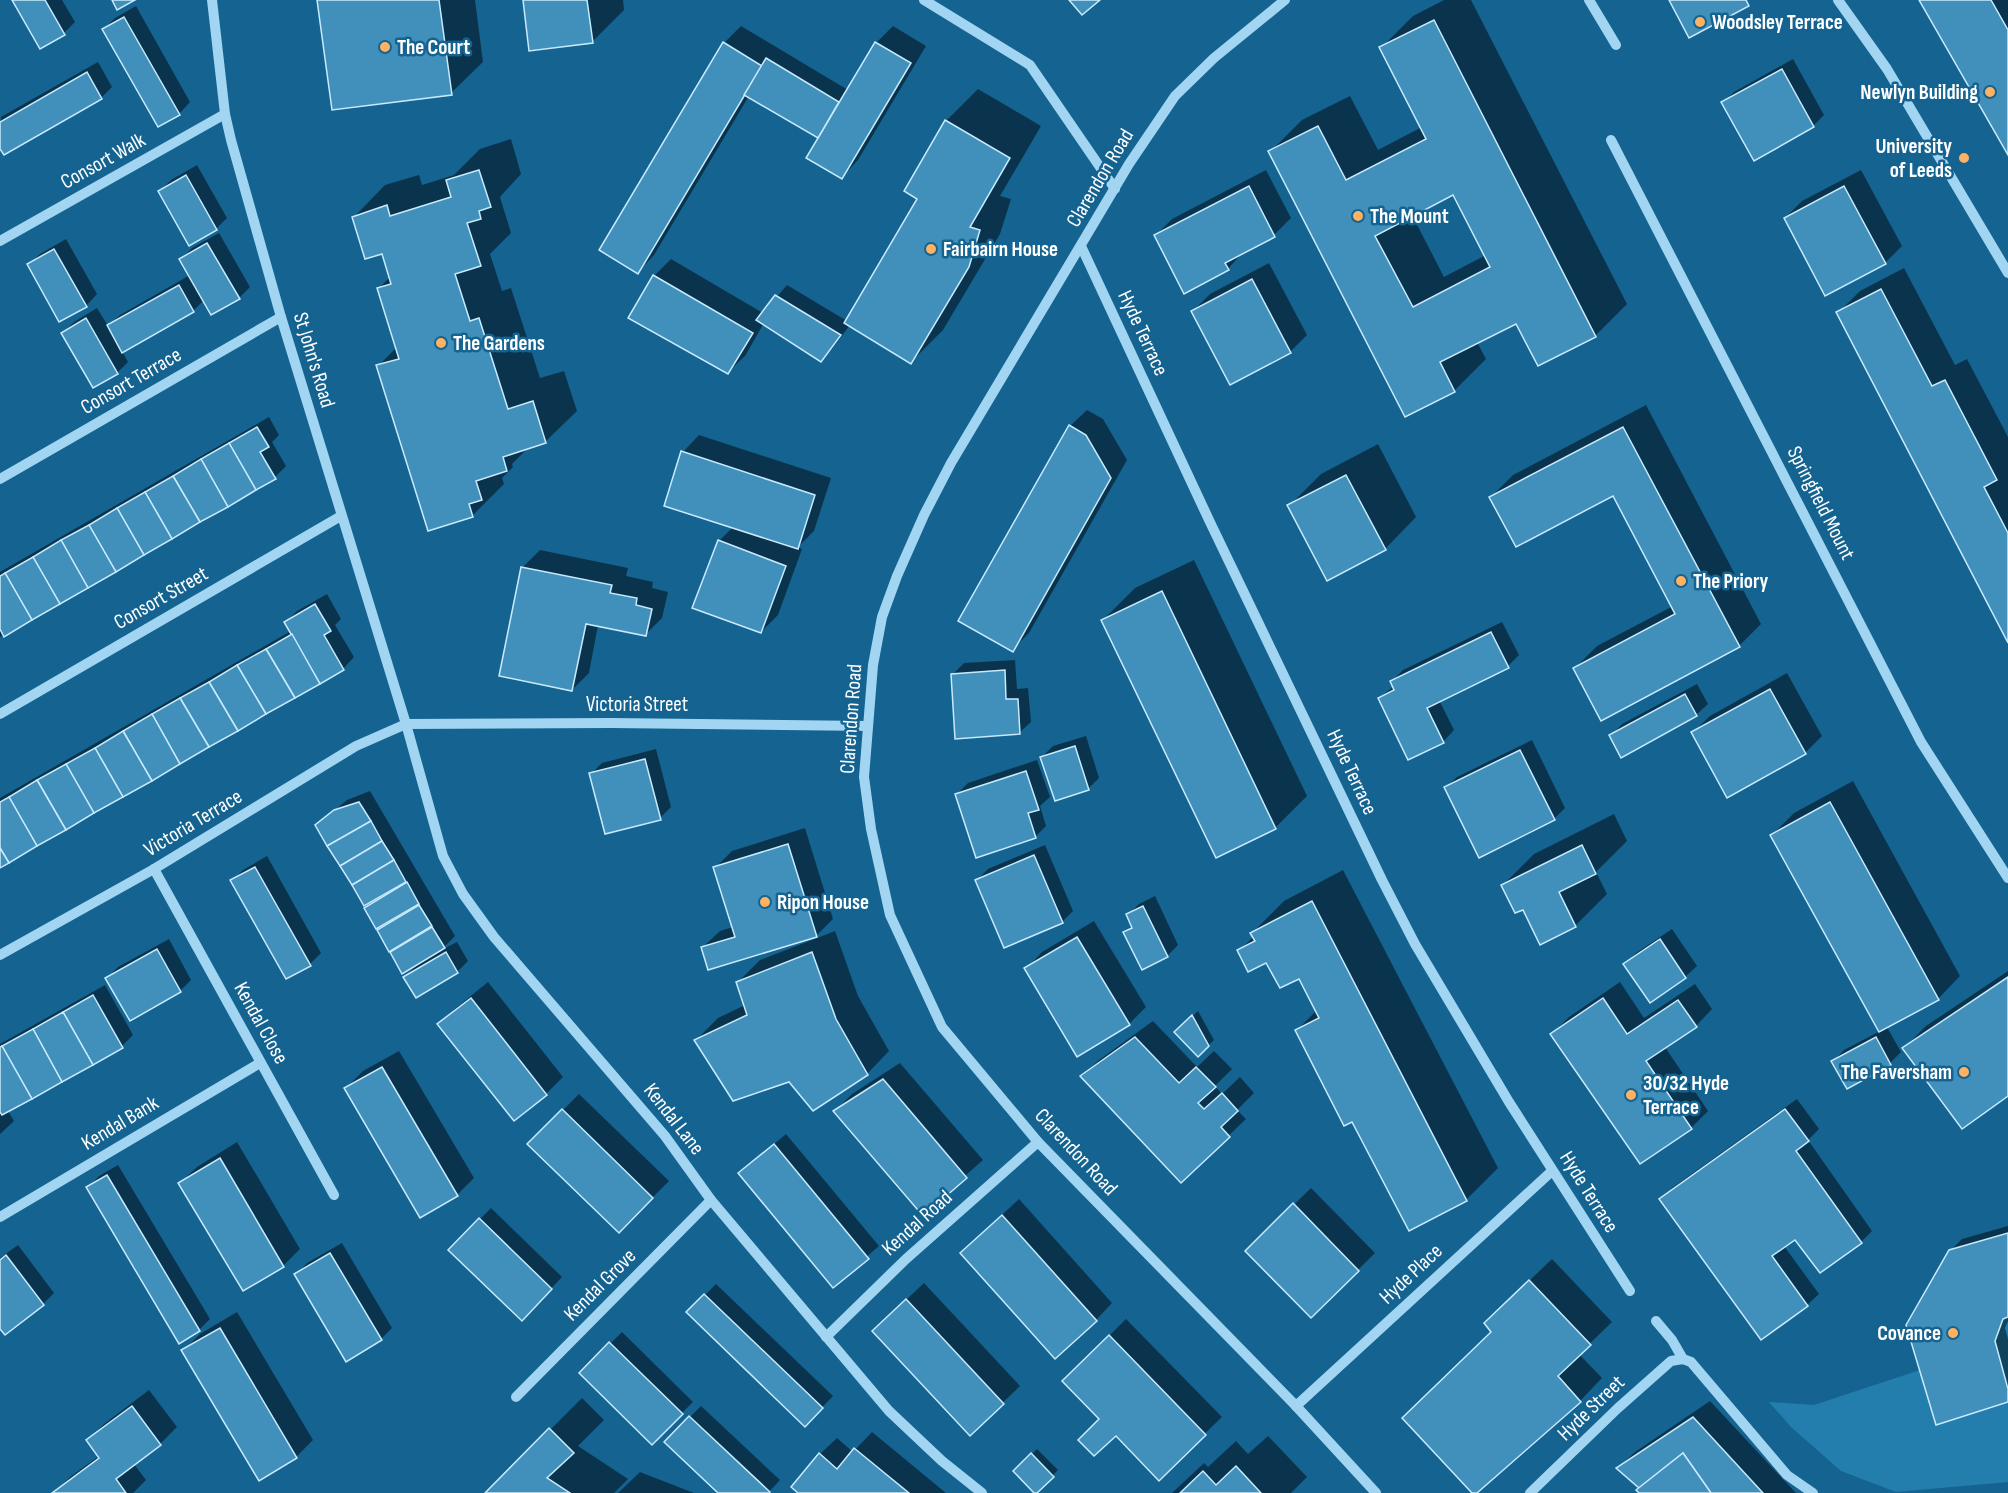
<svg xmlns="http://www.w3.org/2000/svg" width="2008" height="1493" font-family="'Sofia Sans Condensed',sans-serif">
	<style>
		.green { fill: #237eae }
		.shadow { fill: #0007; fill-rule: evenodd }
		.building { fill: #4190bb; stroke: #c8eafc; stroke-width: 1.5; fill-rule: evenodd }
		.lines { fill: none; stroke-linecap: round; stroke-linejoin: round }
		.minor { stroke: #a1d5f1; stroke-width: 10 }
		.poi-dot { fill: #ffb261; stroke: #146391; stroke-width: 2 }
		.labels { text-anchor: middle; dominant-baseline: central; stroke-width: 5; stroke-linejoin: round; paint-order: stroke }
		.poi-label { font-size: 21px; font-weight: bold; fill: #fff; stroke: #146391; text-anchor: start }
		.street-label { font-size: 21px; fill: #fff; stroke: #146391 }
	</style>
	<rect width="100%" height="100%" fill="#146391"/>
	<g class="green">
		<path d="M2008,1317V1389L1995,1341L2003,1319Z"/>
		<path d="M1920,1370L1936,1425L2008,1402V1482L1896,1492L1841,1471L1791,1427L1769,1402L1814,1405Z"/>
	</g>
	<g class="shadow">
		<path d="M14,0H62L75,22L64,33Z"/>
		<path d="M319,0H475L483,62L451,93Z"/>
		<path d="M524,0H623L624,10L592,42Z"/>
		<path d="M1444,0H1471L1627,304L1595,336L1516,321L1477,342L1486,359L1455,390L1405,415L1270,152L1302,120L1350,96L1378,150L1422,127L1381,48L1413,16ZM1454,193L1486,255L1444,277L1412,215Z"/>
		<path d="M1920,0H2008V152Z"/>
		<path d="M136,6L190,102L179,114L159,125L104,29L115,18Z"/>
		<path d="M741,26L848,90L876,43L893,26L926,46L858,160L842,177L820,138L749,96L654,255L638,272L724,43Z"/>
		<path d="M1793,59L1824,115L1813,126L1723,103L1734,92Z"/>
		<path d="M98,62L112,87L101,98L0,146L1,117Z"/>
		<path d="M978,89L1041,126L1000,196L1011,199L1000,234L943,330L911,362L850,325L832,349L821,360L764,323L745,356L728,372L654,276L671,259L763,313L787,285L847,321L919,199L946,121Z"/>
		<path d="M511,139L521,174L500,197L511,233L490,254L502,291L511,288L540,378L564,371L577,411L545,442L529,447L512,464L513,467L502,478L504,484L473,515L429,529L378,366L397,347L379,288L390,277L383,252L354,217L385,185L419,175L422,185L454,175L480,149Z"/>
		<path d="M197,165L227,218L216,229L160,191L171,180Z"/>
		<path d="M1266,170L1291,218L1274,235L1244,251L1228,269L1155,236L1172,219Z"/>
		<path d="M1861,170L1902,246L1885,263L1785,218L1802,201Z"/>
		<path d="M219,233L250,287L239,298L204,300L193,311L122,351L128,362L117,373L63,333L74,322L97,308L108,326L120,315L190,275L181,259L192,248Z"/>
		<path d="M66,239L97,294L86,306L29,265L40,254Z"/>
		<path d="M1269,263L1307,335L1290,352L1193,311L1210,294Z"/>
		<path d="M1904,268L1955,365L1967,359L2008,437V640L1838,313L1860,291Z"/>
		<path d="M1646,405L1761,624L1739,646L1575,668L1597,646L1673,606L1614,494L1491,497L1513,475Z"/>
		<path d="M1087,410L1103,419L1127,460L1029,633L1012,650L1070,426Z"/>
		<path d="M269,417L279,435L272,442L286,466L275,477L0,637V572Z"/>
		<path d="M699,435L831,478L814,531L798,547L802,549L778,615L761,632L719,541L733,527L683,452Z"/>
		<path d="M1378,444L1416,517L1385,549L1289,506L1321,474Z"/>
		<path d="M540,550L628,568L626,576L653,582L652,588L668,592L662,618L646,634L598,625L589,673L572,690L523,567Z"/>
		<path d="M1194,560L1307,796L1275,828L1103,620L1135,588Z"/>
		<path d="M327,594L341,619L335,625L354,657L343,669L0,866V798L291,631L286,622L297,611Z"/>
		<path d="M1502,622L1519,655L1508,666L1439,700L1454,730L1443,742L1379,698L1394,686L1392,681L1403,670Z"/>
		<path d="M1015,660L1017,689L1028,688L1031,722L1019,733L953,674L964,663Z"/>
		<path d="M1787,673L1822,736L1805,753L1728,796L1693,732L1710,716Z"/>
		<path d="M1697,684L1708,704L1696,715L1622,756L1611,736L1622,724Z"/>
		<path d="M1086,736L1099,778L1088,789L1042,757L1053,746Z"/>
		<path d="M1532,740L1565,808L1554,819L1445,788L1457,777Z"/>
		<path d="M656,749L671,807L660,818L591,774L602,763Z"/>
		<path d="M1037,760L1050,797L1040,806L1046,826L1035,837L957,794L968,783Z"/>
		<path d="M1853,781L1960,976L1938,999L1887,1027L1901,1052L1890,1063L1833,1061L1844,1050L1880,1031L1772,835L1794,813Z"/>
		<path d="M370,791L455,936L441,950L457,942L468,961L457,972L405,977L419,963L402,972L317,825L347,800Z"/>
		<path d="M1614,814L1627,841L1596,872L1607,894L1575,926L1523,908L1503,885L1534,854Z"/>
		<path d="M805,828L833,919L813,939L812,937L703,947L720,931L733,927L715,868L732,851Z"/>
		<path d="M1045,845L1073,911L1062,922L977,880L988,869Z"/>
		<path d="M267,856L321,953L310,964L232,881L243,870Z"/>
		<path d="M1343,870L1498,1168L1466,1200L1410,1229L1353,1120L1296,1031L1317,1010L1300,976L1266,961L1239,951L1254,936L1252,933L1284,901Z"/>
		<path d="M1155,896L1178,945L1167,956L1125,933L1133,925L1128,915L1139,904Z"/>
		<path d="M1094,921L1146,1007L1129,1024L1026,969L1042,952Z"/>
		<path d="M1672,929L1697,966L1685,977L1650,1001L1625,964L1636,953Z"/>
		<path d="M835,931L858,996L889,1051L867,1074L790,1080L696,1040L718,1018L745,1005L738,982L760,960Z"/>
		<path d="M169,939L191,980L180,991L107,978L118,967Z"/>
		<path d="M2008,971V1094L1904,1048L1926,1026Z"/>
		<path d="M488,982L563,1077L546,1094L514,1119L439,1024L456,1008Z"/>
		<path d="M1620,982L1644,1018L1695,984L1712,1009L1696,1026L1665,1047L1708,1111L1691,1128L1552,1034L1569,1017Z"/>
		<path d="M105,985L133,1035L122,1046L8,1111L14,1121L0,1134V1044Z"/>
		<path d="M1198,1011L1214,1040L1198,1055L1176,1032Z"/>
		<path d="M1153,1021L1197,1067L1214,1051L1232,1069L1215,1086L1222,1094L1240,1077L1254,1093L1237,1110L1246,1119L1181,1181L1082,1076L1099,1060Z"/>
		<path d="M399,1051L474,1178L457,1195L346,1088L363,1071Z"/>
		<path d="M900,1063L983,1160L923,1213L835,1111L852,1094Z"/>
		<path d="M579,1094L669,1181L619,1231L529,1144Z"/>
		<path d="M1797,1099L1819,1129L1808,1140L1872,1231L1861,1242L1796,1237L1784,1246L1819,1294L1807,1305L1761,1338L1661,1200L1672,1188Z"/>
		<path d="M786,1134L879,1246L833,1286L740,1173Z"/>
		<path d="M237,1142L300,1249L283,1266L243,1289L180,1183L197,1167Z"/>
		<path d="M118,1165L210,1319L199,1330L88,1188L99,1176Z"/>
		<path d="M1311,1188L1375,1253L1311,1316L1247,1251Z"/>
		<path d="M1019,1199L1112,1303L1096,1320L979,1236Z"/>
		<path d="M491,1208L562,1277L522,1319L450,1250Z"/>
		<path d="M2008,1226V1321L2005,1328L2008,1339V1401L1950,1251L1962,1239Z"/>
		<path d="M342,1243L392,1328L381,1339L296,1275L307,1263Z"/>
		<path d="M18,1245L54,1293L43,1304L5,1332L0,1326V1258Z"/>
		<path d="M1552,1259L1612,1322L1579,1354L1602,1378L1580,1401L1474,1493L1493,1331L1508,1301Z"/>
		<path d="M924,1283L1020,1386L970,1434L891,1314Z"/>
		<path d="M716,1284L833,1396L805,1425L688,1312Z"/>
		<path d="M237,1312L313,1440L296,1457L183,1351L200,1334Z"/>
		<path d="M1126,1319L1222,1417L1159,1478L1064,1381Z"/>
		<path d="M622,1332L693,1402L652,1443L581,1373Z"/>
		<path d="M149,1390L177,1427L160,1444L134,1464L146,1480L133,1493H54L70,1477L99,1456L88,1440L104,1424Z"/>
		<path d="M582,1398L604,1420L578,1446L628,1479L614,1493H487Z"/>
		<path d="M1710,1401L1796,1493H1641V1488L1618,1468L1635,1452Z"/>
		<path d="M701,1406L780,1480L768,1493H720L690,1417Z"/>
		<path d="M872,1432L946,1493H801L820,1454L837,1438L853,1452Z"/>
		<path d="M1268,1436L1307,1477L1291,1493H1172L1204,1463L1208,1467L1236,1441L1248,1454Z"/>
		<path d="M1037,1449L1058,1470L1036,1492L1015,1471Z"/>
		<path d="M640,1472L694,1493H618Z"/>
	</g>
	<g class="building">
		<path d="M12,0H45L65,35L40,49Z"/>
		<path d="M112,0H135L117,10Z"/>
		<path d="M317,0H439L452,95L332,110Z"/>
		<path d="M523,0H587L593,43L529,51Z"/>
		<path d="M1069,0H1100L1082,15Z"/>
		<path d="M1669,0H1746L1749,6L1689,38Z"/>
		<path d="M1919,0H1991L2008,30V155Z"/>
		<path d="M124,17L180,115L158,127L102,29Z"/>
		<path d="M1434,20L1596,337L1538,366L1516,324L1440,362L1455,392L1405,417L1268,151L1318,126L1346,180L1426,139L1379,47ZM1453,195L1490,267L1413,307L1375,236Z"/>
		<path d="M723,42L762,66L638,274L599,250Z"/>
		<path d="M875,42L911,63L842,179L806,158Z"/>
		<path d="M766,58L839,102L818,138L744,95Z"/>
		<path d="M1782,69L1814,127L1754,161L1721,102Z"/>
		<path d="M87,72L102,99L4,155L0,149V122Z"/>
		<path d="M945,120L1010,158L970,227L980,230L969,267L911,364L844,323L917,199L904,191Z"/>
		<path d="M479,170L491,207L479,211L481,219L467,223L481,266L455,274L470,321L479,318L508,409L533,401L546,443L503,457L507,471L476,481L482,500L469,504L473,517L428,531L376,365L399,359L377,288L391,284L382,254L365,259L352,217L387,205L390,216L451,197L446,180Z"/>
		<path d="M186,175L217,230L189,246L158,191Z"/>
		<path d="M1249,186L1275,237L1225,263L1229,270L1184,294L1154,235Z"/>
		<path d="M1844,186L1886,264L1825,296L1784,218Z"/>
		<path d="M207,243L240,299L211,315L179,259Z"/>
		<path d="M54,249L87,307L59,322L27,264Z"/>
		<path d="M653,275L753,333L728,374L628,318Z"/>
		<path d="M1252,279L1291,353L1230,385L1191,311Z"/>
		<path d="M179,285L194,312L122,353L107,325Z"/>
		<path d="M1881,289L1932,386L1945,380L1997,480L1984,487L2008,533V643L1836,312Z"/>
		<path d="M775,295L841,335L821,362L756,320Z"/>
		<path d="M86,318L118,374L93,388L61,333Z"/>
		<path d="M1069,425L1086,435L1111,478L1013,652L958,621Z"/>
		<path d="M257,427L269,447L260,452L276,479L256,490L229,443Z"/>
		<path d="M1623,427L1740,647L1601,721L1573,668L1675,614L1613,496L1516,547L1489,497Z"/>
		<path d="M229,443L256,490L228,507L201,459Z"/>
		<path d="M681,451L815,495L798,549L664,506Z"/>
		<path d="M201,459L228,507L200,522L173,476Z"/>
		<path d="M1346,475L1386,550L1327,581L1287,505Z"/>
		<path d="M173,476L200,522L172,539L145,492Z"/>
		<path d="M145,492L172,539L144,555L117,508Z"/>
		<path d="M117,508L144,555L116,572L89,525Z"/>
		<path d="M89,525L116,572L88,588L61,540Z"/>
		<path d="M61,540L88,588L60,604L33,557Z"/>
		<path d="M718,540L786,566L761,633L692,608Z"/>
		<path d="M33,557L60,604L32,620L5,573Z"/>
		<path d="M521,567L612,585L610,593L637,598L636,605L652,609L646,636L586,624L572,691L499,676Z"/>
		<path d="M5,573L32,620L4,637L0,629V576Z"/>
		<path d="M1162,591L1276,829L1216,858L1101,620Z"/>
		<path d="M315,604L331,631L324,635L344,670L320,684L284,622Z"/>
		<path d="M1491,632L1509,668L1427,708L1444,743L1408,760L1378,698L1394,690L1390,681Z"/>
		<path d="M292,634L320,684L295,698L266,649Z"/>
		<path d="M266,649L295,698L266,714L237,665Z"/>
		<path d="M237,665L266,714L238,731L209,682Z"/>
		<path d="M1005,670L1006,699H1018L1020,734L955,739L951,674Z"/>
		<path d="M209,682L238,731L209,747L180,698Z"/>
		<path d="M1770,689L1806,754L1727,798L1691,732Z"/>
		<path d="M1685,694L1697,716L1621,758L1609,735Z"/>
		<path d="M180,698L209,747L180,764L152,714Z"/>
		<path d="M152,714L180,764L152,781L123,731Z"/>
		<path d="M123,731L152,781L123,797L95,748Z"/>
		<path d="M1075,746L1089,790L1055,801L1040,757Z"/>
		<path d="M95,748L123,797L94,813L66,764Z"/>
		<path d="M1520,750L1555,820L1479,858L1444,787Z"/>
		<path d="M645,759L661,820L605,834L589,773Z"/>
		<path d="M66,764L94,813L66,830L37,780Z"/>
		<path d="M1026,771L1039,810L1028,813L1036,838L976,858L955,794Z"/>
		<path d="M37,780L66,830L37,846L9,797Z"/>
		<path d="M9,797L37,846L9,863L0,848V802Z"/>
		<path d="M359,802L371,821L327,846L315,825L334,810Z"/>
		<path d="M1830,802L1939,1000L1879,1032L1770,835Z"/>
		<path d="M371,821L382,841L340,866L327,846Z"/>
		<path d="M382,841L394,860L352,885L340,866Z"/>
		<path d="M788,844L817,937L708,970L701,947L735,937L713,867Z"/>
		<path d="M1582,845L1596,874L1559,892L1576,927L1540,945L1523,910L1515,913L1501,885Z"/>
		<path d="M0,848L9,863L0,868Z"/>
		<path d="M1034,855L1063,923L1004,948L975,880Z"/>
		<path d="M394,860L406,882L364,906L352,885Z"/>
		<path d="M255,867L311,966L286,979L230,880Z"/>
		<path d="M407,882L419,904L376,929L364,908Z"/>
		<path d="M1312,901L1467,1201L1409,1231L1352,1122L1344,1126L1295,1030L1319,1018L1299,979L1280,988L1266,963L1248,972L1237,950L1255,941L1250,933Z"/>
		<path d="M419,905L432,926L389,952L377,930Z"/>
		<path d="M1143,906L1168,957L1142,970L1123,932L1132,928L1126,914Z"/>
		<path d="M432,927L445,948L402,974L390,952Z"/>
		<path d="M1077,937L1130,1025L1077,1057L1024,968Z"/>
		<path d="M1660,939L1686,978L1650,1003L1623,964Z"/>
		<path d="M157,949L181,992L130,1021L105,978Z"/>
		<path d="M446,952L458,973L416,998L403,977Z"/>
		<path d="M812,952L836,1019L868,1075L813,1111L789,1082L733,1101L694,1040L747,1015L736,982Z"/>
		<path d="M2008,977V1096L1962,1129L1902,1048Z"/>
		<path d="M93,995L123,1048L93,1065L63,1012Z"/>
		<path d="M471,998L547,1095L514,1121L437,1024Z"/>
		<path d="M1603,998L1627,1034L1678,1000L1697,1027L1646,1061L1692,1129L1640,1164L1550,1034Z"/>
		<path d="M63,1012L93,1065L62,1082L33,1029Z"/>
		<path d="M1192,1015L1209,1046L1198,1057L1174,1032Z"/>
		<path d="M33,1029L62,1082L32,1099L2,1046Z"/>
		<path d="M1135,1037L1179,1083L1196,1067L1216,1087L1198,1103L1204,1109L1222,1093L1238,1111L1221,1127L1230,1137L1181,1183L1080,1076Z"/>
		<path d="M1876,1037L1891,1065L1847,1089L1831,1061Z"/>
		<path d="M2,1046L32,1099L2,1115L0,1112V1047Z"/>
		<path d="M382,1067L458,1196L420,1218L344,1088Z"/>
		<path d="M883,1079L967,1178L923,1216L833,1111Z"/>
		<path d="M562,1109L653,1198L619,1233L527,1144Z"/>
		<path d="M1785,1109L1809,1141L1796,1151L1862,1243L1820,1273L1795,1240L1772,1256L1808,1306L1761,1340L1659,1199Z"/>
		<path d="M774,1144L869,1259L833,1288L738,1173Z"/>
		<path d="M220,1158L284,1267L243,1291L178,1183Z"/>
		<path d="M107,1175L200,1331L179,1344L86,1187Z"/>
		<path d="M1293,1203L1359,1271L1311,1318L1245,1251Z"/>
		<path d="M1002,1215L1097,1321L1055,1359L960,1253Z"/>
		<path d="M479,1218L552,1289L522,1321L448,1250Z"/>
		<path d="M2008,1233V1317L2003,1319L1995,1341L2008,1389V1402L1936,1425L1906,1325L1949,1250Z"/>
		<path d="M330,1253L382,1340L346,1362L294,1274Z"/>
		<path d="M6,1255L44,1305L5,1335L0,1329V1260Z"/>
		<path d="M1529,1280L1591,1345L1558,1376L1581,1402L1477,1493H1472L1402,1418L1491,1332L1484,1323Z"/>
		<path d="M704,1294L823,1408L805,1427L686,1312Z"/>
		<path d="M906,1299L1004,1404L970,1436L872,1331Z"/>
		<path d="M220,1328L297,1458L259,1481L181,1350Z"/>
		<path d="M1109,1335L1206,1435L1159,1481L1116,1436L1094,1456L1078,1440L1099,1419L1062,1381Z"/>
		<path d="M609,1342L683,1414L652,1445L579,1373Z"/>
		<path d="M132,1406L161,1445L116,1479L126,1493H52L99,1458L86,1440Z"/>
		<path d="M689,1416L770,1492L769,1493H718L664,1442Z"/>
		<path d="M1693,1417L1763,1493H1711L1683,1453L1639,1488L1616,1468Z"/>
		<path d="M549,1428L574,1453L547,1478L570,1493H485Z"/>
		<path d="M854,1448L909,1493H798L791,1487L819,1453L837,1469Z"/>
		<path d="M1031,1453L1054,1477L1037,1493H1034L1013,1471Z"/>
		<path d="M1683,1453L1711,1493H1639L1636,1490Z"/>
		<path d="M1236,1466L1261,1493H1180L1203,1471L1216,1485Z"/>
	</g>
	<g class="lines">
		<g class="minor">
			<path d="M212,0L225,114L231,140L281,317L406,724L443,856L463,894L494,937L665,1136L711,1200L889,1411L942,1461L982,1493"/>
			<path d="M924,0L1030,65L1115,189"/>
			<path d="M1285,0L1214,58L1175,96L1129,164L951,463L924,515L897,576L882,617L873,665L864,777L871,829L890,915L942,1027L1038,1142L1296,1406L1376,1493"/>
			<path d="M1589,0L1616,45"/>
			<path d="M1838,0L1887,69L2008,273"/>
			<path d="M1611,140L1921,742L2008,878"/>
			<path d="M0,241L225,114"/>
			<path d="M1081,246L1209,520L1382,880L1415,944L1509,1102L1630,1291"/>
			<path d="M0,479L281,317"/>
			<path d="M0,714L341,516"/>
			<path d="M154,869L334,1195"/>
			<path d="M0,955L154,869L356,746L406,724L611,723L868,726"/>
			<path d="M0,1217L260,1063"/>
			<path d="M1656,1321L1672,1340L1683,1359L1691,1362L1787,1475L1813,1493"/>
			<path d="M826,1337L906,1259L1038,1142"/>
			<path d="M516,1397L711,1200"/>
			<path d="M1296,1406L1552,1171"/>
			<path d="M1530,1493L1618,1408L1671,1361L1683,1359"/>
		</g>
	</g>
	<g class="poi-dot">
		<circle cx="1700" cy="22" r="6"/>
		<circle cx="385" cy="47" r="6"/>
		<circle cx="1990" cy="92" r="6"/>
		<circle cx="1964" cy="158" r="6"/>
		<circle cx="1358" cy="216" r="6"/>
		<circle cx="931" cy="249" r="6"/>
		<circle cx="441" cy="343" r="6"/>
		<circle cx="1681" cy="581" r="6"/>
		<circle cx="765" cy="902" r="6"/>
		<circle cx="1964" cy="1072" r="6"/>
		<circle cx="1631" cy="1095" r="6"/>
		<circle cx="1953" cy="1333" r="6"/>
	</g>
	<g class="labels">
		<g class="poi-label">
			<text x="1712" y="22">Woodsley Terrace</text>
			<text x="397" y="47">The Court</text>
			<text x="1978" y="92" text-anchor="end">Newlyn Building</text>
			<text x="1952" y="146" text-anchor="end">University<tspan x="1952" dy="24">of Leeds</tspan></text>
			<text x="1370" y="216">The Mount</text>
			<text x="943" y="249">Fairbairn House</text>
			<text x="453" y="343">The Gardens</text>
			<text x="1693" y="581">The Priory</text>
			<text x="777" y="902">Ripon House</text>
			<text x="1952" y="1072" text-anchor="end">The Faversham</text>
			<text x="1643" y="1083">30/32 Hyde<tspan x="1643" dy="24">Terrace</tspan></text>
			<text x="1941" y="1333" text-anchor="end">Covance</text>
		</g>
		<g class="street-label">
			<text transform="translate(103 161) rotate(-29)">Consort Walk</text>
			<text transform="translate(1100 178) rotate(-59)">Clarendon Road</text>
			<text transform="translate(1143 333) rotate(65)">Hyde Terrace</text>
			<text transform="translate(314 360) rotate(73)">St John's Road</text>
			<text transform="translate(131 381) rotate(-30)">Consort Terrace</text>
			<text transform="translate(1821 503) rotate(63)">Springfield Mount</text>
			<text transform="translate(161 598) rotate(-30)">Consort Street</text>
			<text x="637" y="704">Victoria Street</text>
			<text transform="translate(851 719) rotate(-86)">Clarendon Road</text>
			<text transform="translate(1352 772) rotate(65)">Hyde Terrace</text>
			<text transform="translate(193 823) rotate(-31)">Victoria Terrace</text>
			<text transform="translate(261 1023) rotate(61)">Kendal Close</text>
			<text transform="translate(674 1119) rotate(52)">Kendal Lane</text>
			<text transform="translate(120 1123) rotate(-31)">Kendal Bank</text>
			<text transform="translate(1076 1152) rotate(47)">Clarendon Road</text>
			<text transform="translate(1589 1192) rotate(58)">Hyde Terrace</text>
			<text transform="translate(917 1223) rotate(-42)">Kendal Road</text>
			<text transform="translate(1411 1274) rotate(-43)">Hyde Place</text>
			<text transform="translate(600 1285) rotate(-45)">Kendal Grove</text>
			<text transform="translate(1591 1408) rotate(-44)">Hyde Street</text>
		</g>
	</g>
</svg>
